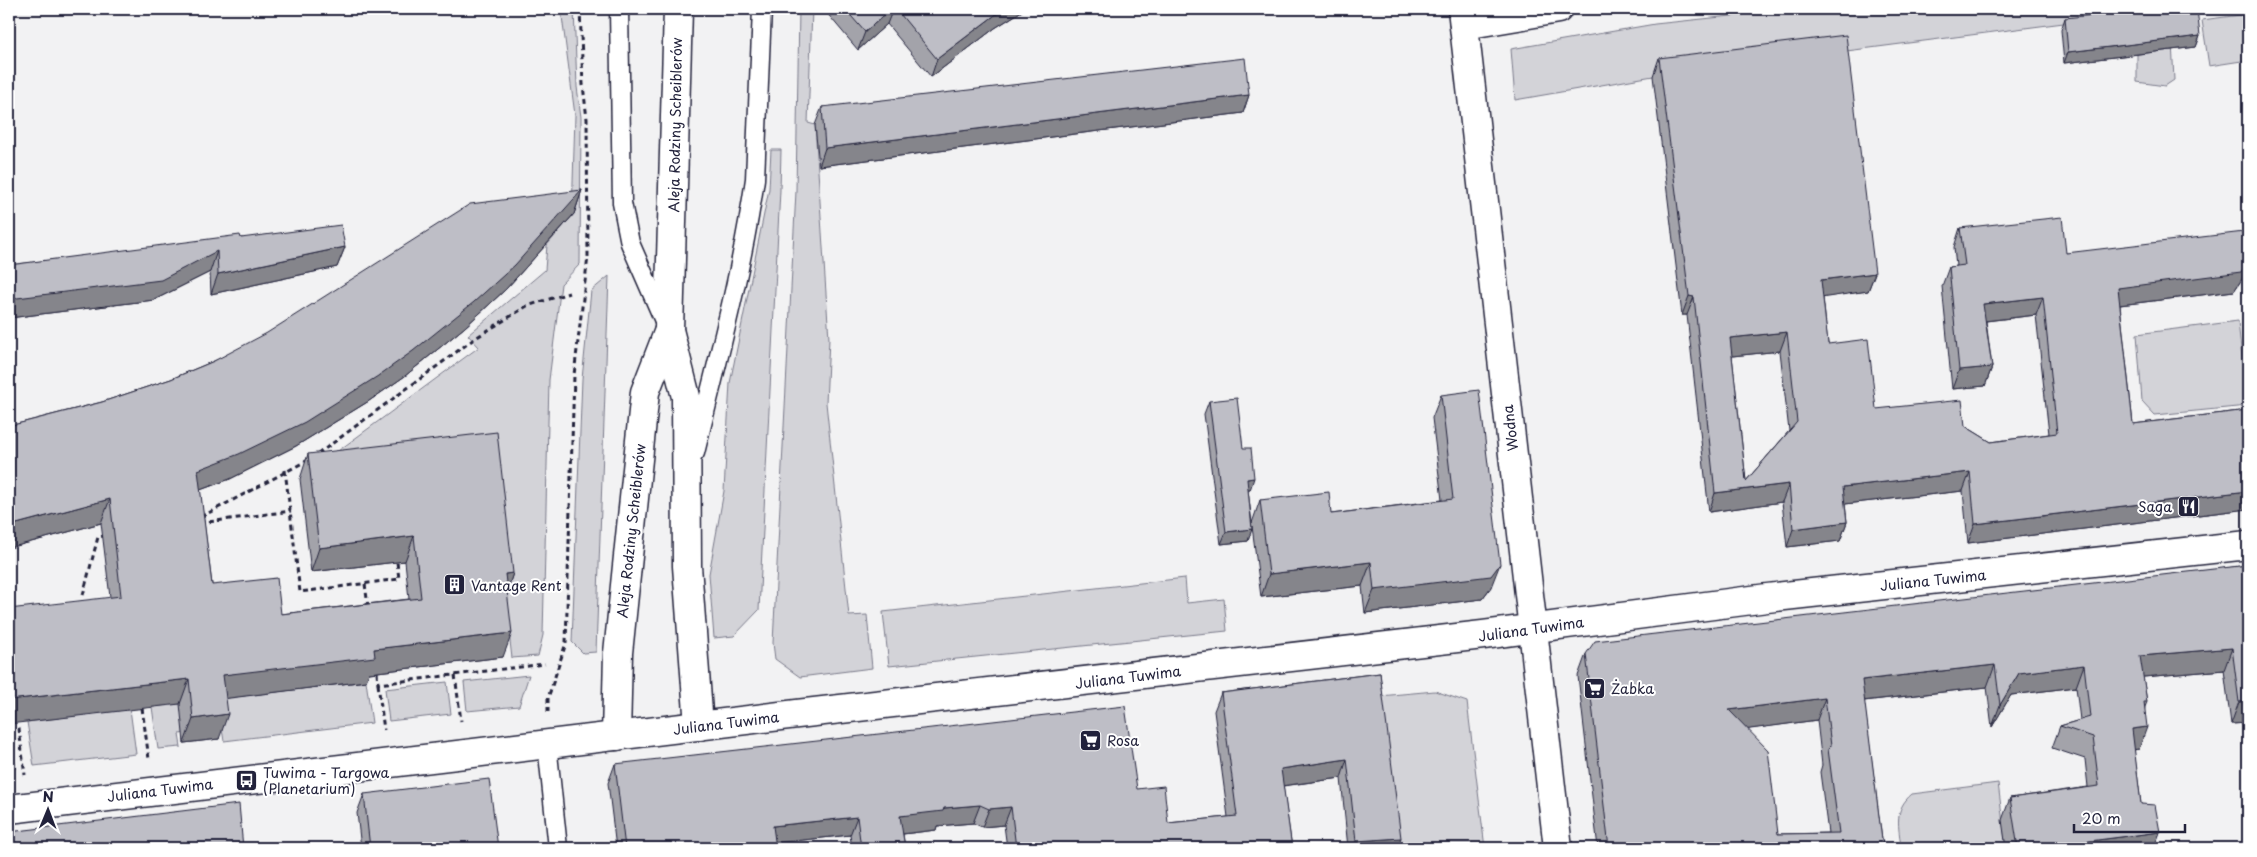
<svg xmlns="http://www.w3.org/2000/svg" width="2257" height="857" font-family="'Playpen Sans',sans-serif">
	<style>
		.green { fill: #d3d3d8; stroke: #7a7a8a }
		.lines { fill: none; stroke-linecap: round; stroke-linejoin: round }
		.lane-casing { stroke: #22223b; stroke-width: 21 }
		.street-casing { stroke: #22223b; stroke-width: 31 }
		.secondary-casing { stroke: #22223b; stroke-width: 31 }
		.path { stroke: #22223b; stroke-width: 3; stroke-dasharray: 5 4; stroke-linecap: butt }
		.lane { stroke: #fff; stroke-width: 18 }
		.street { stroke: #fff; stroke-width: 28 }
		.secondary { stroke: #fff; stroke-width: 28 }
		.wall { fill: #a3a3aa; stroke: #22223b; fill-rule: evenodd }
		.shaded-wall { fill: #85858b; stroke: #22223b }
		.building { fill: #bebec6; stroke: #22223b; fill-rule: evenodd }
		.labels { text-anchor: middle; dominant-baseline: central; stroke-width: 4; stroke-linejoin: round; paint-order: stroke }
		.street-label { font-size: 14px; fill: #22223b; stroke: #fff }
		.poi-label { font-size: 14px; fill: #22223b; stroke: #fff; text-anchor: start }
	</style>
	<rect width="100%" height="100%" fill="#f2f2f3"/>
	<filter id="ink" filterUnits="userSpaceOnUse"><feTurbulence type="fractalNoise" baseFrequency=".02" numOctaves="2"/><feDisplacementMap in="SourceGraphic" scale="10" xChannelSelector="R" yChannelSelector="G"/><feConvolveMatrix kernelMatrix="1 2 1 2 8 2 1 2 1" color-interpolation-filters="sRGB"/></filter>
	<g filter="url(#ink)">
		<g class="green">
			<path d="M561,9H574L577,87L581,117L580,264L561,284L549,380L543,635L538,656L512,658L488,457L300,479L479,347L468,335L545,270L547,245L572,216L575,115Z"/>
			<path d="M799,9H812L808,123L815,125L829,339L826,403L849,616L867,615L872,668L800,677L775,659L773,643L796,191Z"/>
			<path d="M1798,9H1906L1910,11L1930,9H2172L1653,76L1515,100L1511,49L1655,24Z"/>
			<path d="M2248,14V27L2244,28L2248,60L2209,66L2202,20Z"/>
			<path d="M2171,23L2174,80L2165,86L2137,82V30Z"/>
			<path d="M771,150H781L780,190L759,610L734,636L714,638L709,574L724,491L730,383L769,189Z"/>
			<path d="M609,276L596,652L583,653L572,642L582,379L591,291Z"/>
			<path d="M2238,321L2247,406L2155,415L2142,401L2137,334Z"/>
			<path d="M1185,578L1187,603L1224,599L1227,631L889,666L883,612Z"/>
			<path d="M529,675L519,706L467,711L464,682Z"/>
			<path d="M366,681L372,723L224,741L222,729L179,734L181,747L158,749L152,707Z"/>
			<path d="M447,682L451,714L389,721L385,689Z"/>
			<path d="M1435,691L1467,702L1485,848H1398L1380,696Z"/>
			<path d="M130,709L136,754L34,766L27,722Z"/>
			<path d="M9,737H10L16,768H9Z"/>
			<path d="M1998,783L2006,848H1901C1899,826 1893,810 1912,794Z"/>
		</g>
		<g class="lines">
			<defs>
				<g id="lane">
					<path d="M619,9L622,203L630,243L665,323"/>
					<path d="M695,453C717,362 742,271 755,179L762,9"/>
					<path d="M547,744L558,848"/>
				</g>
				<g id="street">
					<path d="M1462,9L1558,848"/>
					<path d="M1464,25L1558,9"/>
				</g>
				<g id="secondary">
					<path d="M678,9L669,330L686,397L687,566L699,726"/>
					<path d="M616,736L618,653L645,392L669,330"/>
					<path d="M9,809L797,714L1483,635L1767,598L2248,545"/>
				</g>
			</defs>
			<use href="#lane" class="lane-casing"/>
			<use href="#street" class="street-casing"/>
			<use href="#secondary" class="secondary-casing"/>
			<g class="path">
				<path d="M318,454L474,339L527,306L569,293"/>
				<path d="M285,470L300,592L399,579L397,562"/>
				<path d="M201,517L310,459"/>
				<path d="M200,523L291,511"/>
				<path d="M365,584L368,606"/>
				<path d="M83,595L98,537L105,536"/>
				<path d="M377,672L378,684L545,664"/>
				<path d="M455,675L461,721"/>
				<path d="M378,684L384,730"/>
				<path d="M142,708L149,759"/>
				<path d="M548,712V698L566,643L574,375L588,256L587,119L583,85L580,9"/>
				<path d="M9,730L19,729L25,775"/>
			</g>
			<use href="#lane" class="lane"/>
			<use href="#street" class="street"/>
			<use href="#secondary" class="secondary"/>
		</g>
		<g class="wall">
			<path d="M827,9H1025L995,28L931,77L887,24L858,50L826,12Z"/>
			<path d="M2065,18L2200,36L2196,47L2064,63L2061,30Z"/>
			<path d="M1659,58L1875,273L1868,291L1823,297L1828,344L1876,409L1965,426L1991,442L2049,434L2036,315L1986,321L1992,367L1985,386L1952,389L1942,286L1949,267L1956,266L1954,247L1960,228L2066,253L2242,279L2234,291L2120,305L2133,424L2248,410V509L1968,543L1963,491L1845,504L1847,522L1840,541L1787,547L1782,502L1709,512L1687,315H1682L1653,76ZM1780,351L1789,431L1746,481L1732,356Z"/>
			<path d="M1249,95L1243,113L819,166L815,125L822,107Z"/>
			<path d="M582,190L574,214L506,289L465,327L405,376L369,401L296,446L230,479L200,490L212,585L281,614L409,599L405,561L311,572L300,479L308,454L513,573L507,590L503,657L369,673L366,681L226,698L219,739L184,743L180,704L110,597L101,523L9,548V426L102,402L171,379L214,361Z"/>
			<path d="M241,238L345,247L337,267L211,294L210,272L154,300L9,318V265Z"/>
			<path d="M1441,395L1491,587L1482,599L1365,613L1362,586L1261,597L1252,526L1248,541L1221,544L1204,414L1209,401L1243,448L1250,490H1248L1252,523L1260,500L1331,514L1442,500L1432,418Z"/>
			<path d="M2248,565V723L2231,724L2224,670L2143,677L2147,702L2145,707L2139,749L2134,750L2141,804L2160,832L2154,848H2006L2002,820L2010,798L2088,787L2085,759L2052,748L2060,726L2080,720L2076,687L2011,695L1992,727L1987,687L1864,701L1883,848H1598L1578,676L1586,654ZM1817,720L1822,765L1820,772L1828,833L1778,834L1748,729Z"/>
			<path d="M1380,673L1397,848H1348L1341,778L1283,786L1292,848H1007L1004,825L982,827L973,823L937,826L936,830L903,834L905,848H852L850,835L775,843L776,848H616L608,783L615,764L1137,789L1168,823L1228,817L1214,711L1221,693Z"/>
			<path d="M364,794L498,848H361L357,813Z"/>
		</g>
		<g class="shaded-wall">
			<path d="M891,9H893L887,24L858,50L865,32Z"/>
			<path d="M1003,9H1025L995,28L931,77L937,59Z"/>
			<path d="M2200,36L2196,47L2064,63L2068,52Z"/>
			<path d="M1249,95L1243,113L819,166L825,148Z"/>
			<path d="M582,190L574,214L506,289L465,327L405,376L369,401L296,446L230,479L189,494L198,470Z"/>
			<path d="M345,247L337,267L211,294L218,274Z"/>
			<path d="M217,251L210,272L154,300L9,318V299Z"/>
			<path d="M2248,262L2242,279L2234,291L2111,306L2118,288Z"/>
			<path d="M1875,273L1868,291L1814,299L1821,280Z"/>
			<path d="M1689,296L1694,297L1687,315H1682Z"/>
			<path d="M2043,297L2036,315L1976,322L1983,304Z"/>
			<path d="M1787,332L1780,351L1723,357L1730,338Z"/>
			<path d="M1992,367L1985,386L1952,389L1959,370Z"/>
			<path d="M1970,472L1963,491L1836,505L1843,487Z"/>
			<path d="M1254,478L1250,490L1242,491L1247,479Z"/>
			<path d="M1789,484L1782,502L1709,512L1715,493Z"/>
			<path d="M2248,491V509L1968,543L1975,524Z"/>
			<path d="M110,499L101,523L9,548V526Z"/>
			<path d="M1847,522L1840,541L1787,547L1793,529Z"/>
			<path d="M1252,529L1248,541L1221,544L1226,532Z"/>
			<path d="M414,536L405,561L311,572L319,548Z"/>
			<path d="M1371,562L1362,586L1261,597L1269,574Z"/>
			<path d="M1500,564L1491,587L1482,599L1365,613L1374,590Z"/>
			<path d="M513,573L505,598V574Z"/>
			<path d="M512,633L503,657L369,673L366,681L214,700L223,675L374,649Z"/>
			<path d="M2232,648L2224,670L2132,678L2140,656Z"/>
			<path d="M1995,665L1987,687L1854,702L1862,680Z"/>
			<path d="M2084,665L2076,687L2011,695L1992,727L2000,705L2019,673Z"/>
			<path d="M189,679L180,704L9,724V700Z"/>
			<path d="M1825,698L1817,720L1721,733L1729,710Z"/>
			<path d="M2248,701V723L2231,724L2239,702Z"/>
			<path d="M228,714L219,739L184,743L193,719Z"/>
			<path d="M2147,727L2139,749L2124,751L2132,729Z"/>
			<path d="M1347,759L1341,778L1274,787L1281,769Z"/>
			<path d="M980,805L973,823L937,826L936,830L894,835L900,816L944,808Z"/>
			<path d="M1011,807L1004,825L982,827L989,809Z"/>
			<path d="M857,817L850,835L766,844L773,826Z"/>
			<path d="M2160,832L2154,848H2035Z"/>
			<path d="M1401,838L1397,848H1353L1356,841Z"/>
		</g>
		<g class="building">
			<path d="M845,9H891L865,32Z"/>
			<path d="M896,9H1003L937,59Z"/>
			<path d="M2151,9H2197L2200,36L2068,52L2065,18Z"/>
			<path d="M1846,35L1875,273L1821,280L1828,344L1868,339L1876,409L1962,400L1965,426L1991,442L2057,433L2043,297L1983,304L1992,367L1959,370L1949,267L1965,265L1960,228L2062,217L2066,253L2244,232L2248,262L2241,272L2118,288L2133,424L2248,410V491L1975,524L1970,472L1843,487L1847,522L1793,529L1789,484L1715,493L1694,297L1689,296L1659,58ZM1787,332L1797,422L1746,481L1730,338Z"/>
			<path d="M1245,58L1249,95L825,148L822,107Z"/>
			<path d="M582,190L515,265L474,302L413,351L378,376L305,422L239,454L198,470L212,585L277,578L281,614L421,598L414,536L319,548L308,454L497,432L513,573L505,574L512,633L374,649L375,657L223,675L228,714L193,719L189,679L9,700V609L121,596L110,499L9,526V426L102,402L171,379L214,361L267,333L470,204Z"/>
			<path d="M341,225L345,247L218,274L217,251L161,280L9,299V265L240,235L241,238Z"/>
			<path d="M1479,390L1500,564L1491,576L1374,590L1371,562L1269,574L1260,500L1329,492L1331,514L1453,499L1441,395Z"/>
			<path d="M1237,398L1243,448H1251L1254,478L1247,479L1252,529L1226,532L1209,401Z"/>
			<path d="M2248,565V701L2239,702L2232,648L2140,656L2147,702H2144L2147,727L2132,729L2141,804L2155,805L2160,832L2035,848H2018L2010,798L2099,786L2093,737L2060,726L2090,717L2084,665L2019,673L2000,705L1995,665L1862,680L1883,848H1609L1586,654L1595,641ZM1825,698L1831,746L1828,749L1839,833L1778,834L1768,750L1729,710Z"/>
			<path d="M1380,673L1401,838L1356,841L1347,759L1281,769L1292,848H1016L1011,807L989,809L980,805L944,808L943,811L900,816L905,848H861L857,817L773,826L776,848H625L615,764L1125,706L1137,789L1164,786L1168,823L1237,816L1221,693Z"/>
			<path d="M489,779L498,848H370L364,794Z"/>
			<path d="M239,804L243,848H9V832Z"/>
		</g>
	</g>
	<defs>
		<symbol id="restaurant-square" viewBox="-11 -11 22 22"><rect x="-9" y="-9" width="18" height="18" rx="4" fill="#22223b" stroke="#fff"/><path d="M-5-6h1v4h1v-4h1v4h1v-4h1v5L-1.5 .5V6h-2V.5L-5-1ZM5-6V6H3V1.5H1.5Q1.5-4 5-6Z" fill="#fff"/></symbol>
		<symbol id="building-square" viewBox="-11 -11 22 22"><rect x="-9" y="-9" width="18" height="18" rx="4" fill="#22223b" stroke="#fff"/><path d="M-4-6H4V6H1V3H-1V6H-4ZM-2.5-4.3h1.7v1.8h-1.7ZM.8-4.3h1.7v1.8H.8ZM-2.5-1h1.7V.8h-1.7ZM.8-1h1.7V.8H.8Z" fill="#fff"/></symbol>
		<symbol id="supermarket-square" viewBox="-11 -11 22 22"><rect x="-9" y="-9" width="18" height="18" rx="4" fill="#22223b" stroke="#fff"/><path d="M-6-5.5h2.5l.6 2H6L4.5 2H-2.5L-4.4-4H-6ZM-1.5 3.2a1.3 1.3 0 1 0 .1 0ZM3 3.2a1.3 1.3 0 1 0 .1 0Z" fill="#fff"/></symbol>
		<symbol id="bus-square" viewBox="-11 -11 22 22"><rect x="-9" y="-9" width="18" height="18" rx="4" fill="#22223b" stroke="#fff"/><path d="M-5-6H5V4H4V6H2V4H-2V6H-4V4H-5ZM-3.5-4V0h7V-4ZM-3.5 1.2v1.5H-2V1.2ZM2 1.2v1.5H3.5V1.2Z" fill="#fff"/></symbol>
	</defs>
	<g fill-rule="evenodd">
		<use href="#restaurant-square" x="2176" y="494" width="25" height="25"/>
		<use href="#building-square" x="442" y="572" width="25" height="25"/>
		<use href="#supermarket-square" x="1582" y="676" width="25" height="25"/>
		<use href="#supermarket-square" x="1078" y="728" width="25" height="25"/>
		<use href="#bus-square" x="234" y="768" width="25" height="25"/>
	</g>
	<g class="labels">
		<g class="street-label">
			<text transform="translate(675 125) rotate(-89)">Aleja Rodziny Scheiblerów</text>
			<text transform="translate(1510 428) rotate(-97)">Wodna</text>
			<text transform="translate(631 531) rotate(-84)">Aleja Rodziny Scheiblerów</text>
			<text transform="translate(1933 580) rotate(-6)">Juliana Tuwima</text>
			<text transform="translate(1531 629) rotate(-8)">Juliana Tuwima</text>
			<text transform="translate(1128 677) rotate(-7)">Juliana Tuwima</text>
			<text transform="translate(726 723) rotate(-7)">Juliana Tuwima</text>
			<text transform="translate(160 790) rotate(-7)">Juliana Tuwima</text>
		</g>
		<g class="poi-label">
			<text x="2172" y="506" text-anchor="end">Saga</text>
			<text x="471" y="585">Vantage Rent</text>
			<text x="1611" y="688">Żabka</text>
			<text x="1107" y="740">Rosa</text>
			<text x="263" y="772">Tuwima - Targowa<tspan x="263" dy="16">(Planetarium)</tspan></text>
		</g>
	</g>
	<rect width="2257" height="857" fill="none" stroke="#fff" stroke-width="30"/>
	<rect x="15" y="15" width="2227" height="827" fill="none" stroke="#22223b" stroke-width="2" filter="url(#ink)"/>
	<g transform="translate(48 810) rotate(1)" stroke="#ffffff" stroke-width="4" paint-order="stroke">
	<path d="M0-4L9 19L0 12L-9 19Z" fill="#22223b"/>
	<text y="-8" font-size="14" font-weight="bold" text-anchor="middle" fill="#22223b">N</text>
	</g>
	<path d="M2074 824v8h111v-8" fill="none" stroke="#22223b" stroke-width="2.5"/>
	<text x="2082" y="824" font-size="15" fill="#22223b" stroke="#ffffff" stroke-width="4" paint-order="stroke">20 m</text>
</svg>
